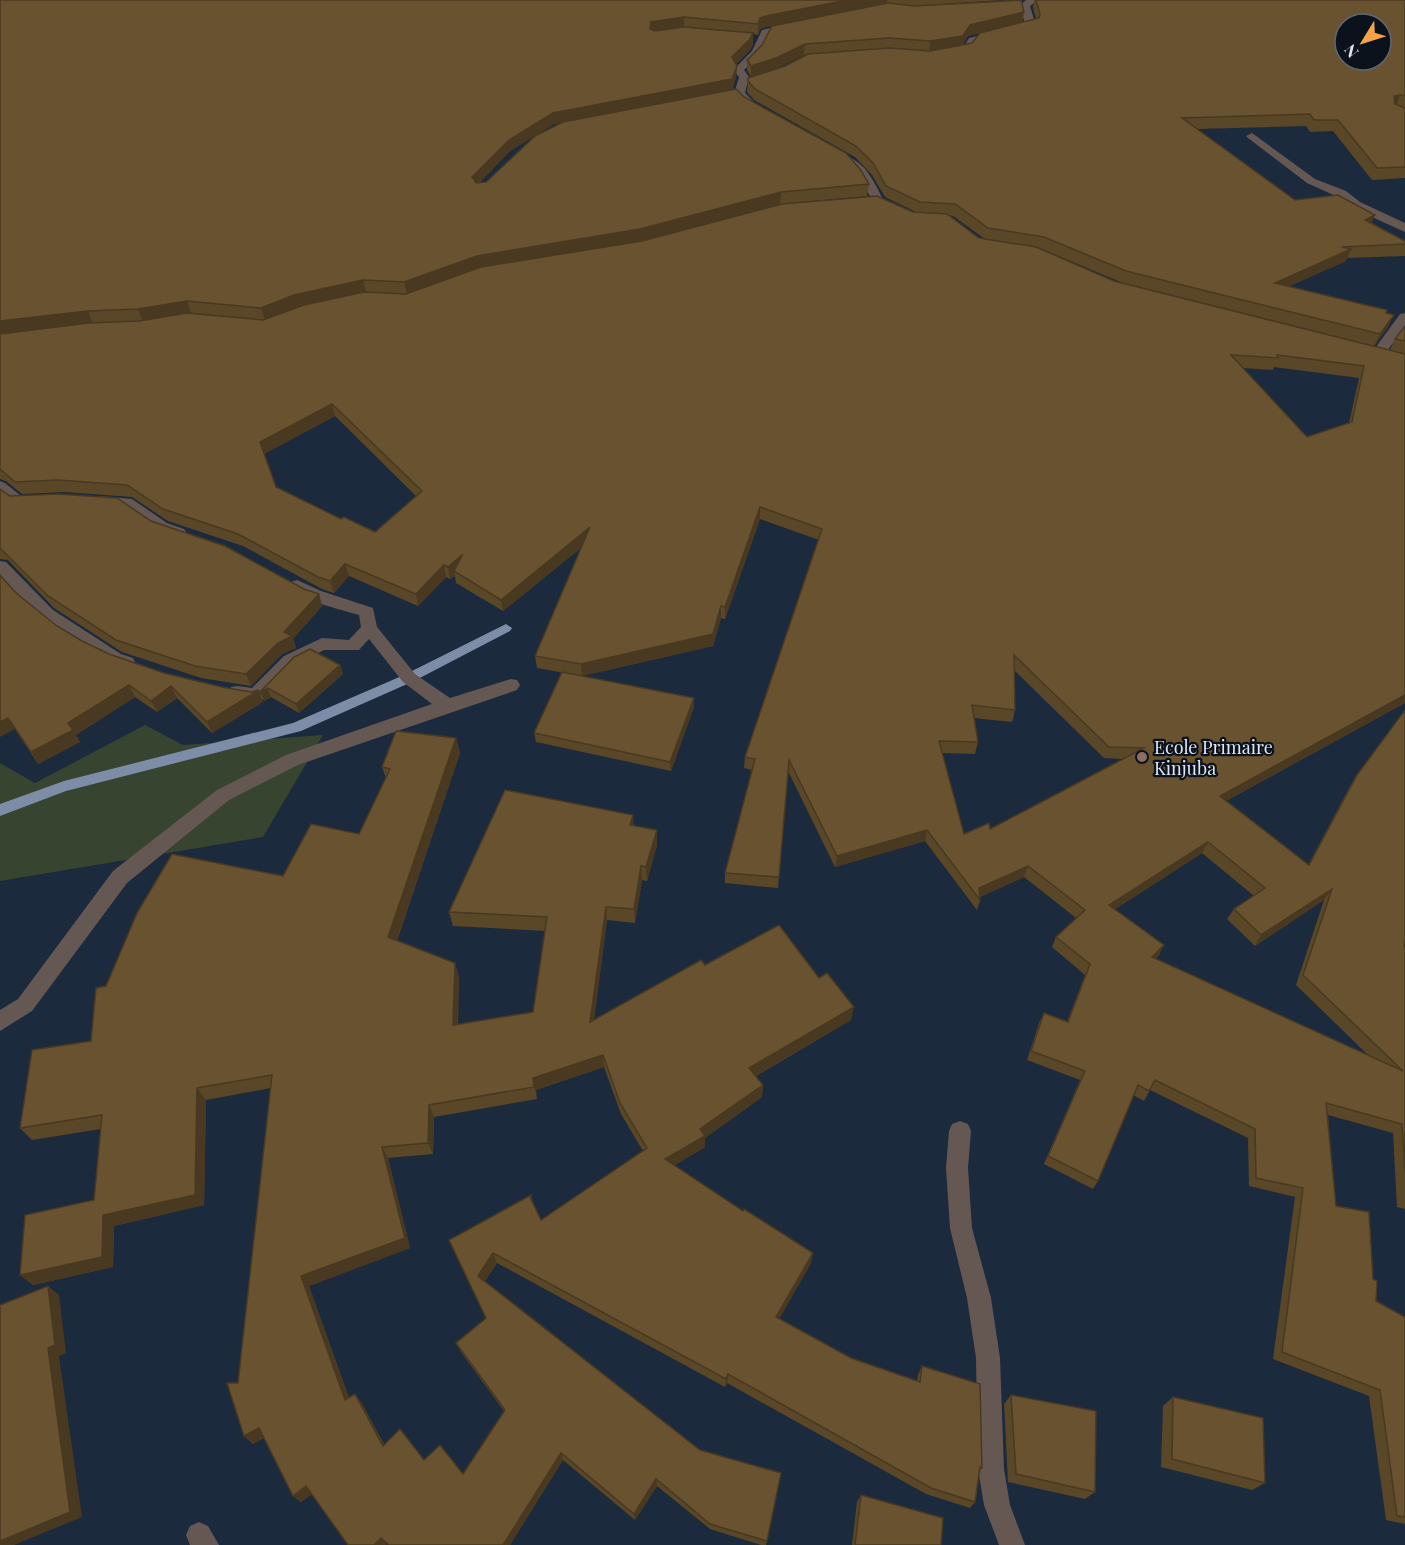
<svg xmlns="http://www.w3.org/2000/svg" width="1405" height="1545" font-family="'Playfair Display',serif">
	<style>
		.green { fill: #374430 }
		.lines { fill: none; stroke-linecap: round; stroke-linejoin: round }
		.stream { fill: #7d8da8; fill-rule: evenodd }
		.minor { fill: #655853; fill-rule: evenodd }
		.wall { fill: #594728; fill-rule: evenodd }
		.shaded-wall { fill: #493921 }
		.building { fill: #68522f; stroke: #493921; stroke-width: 1.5; fill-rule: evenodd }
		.education-dot { fill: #8d6e63; stroke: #0c121b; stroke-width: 2 }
		.labels { text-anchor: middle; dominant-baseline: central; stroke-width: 4.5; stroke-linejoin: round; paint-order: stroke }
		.poi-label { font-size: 18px; fill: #dde7f4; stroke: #0c121b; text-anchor: start }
	</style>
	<rect width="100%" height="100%" fill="#1b2a3d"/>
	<path class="green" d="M145,725L183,745L323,735L263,837L0,881V763L35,783Z"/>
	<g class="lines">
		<path class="stream" d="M506,624L512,628L510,631L414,681L301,731L66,791L0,816V804L64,781L293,723L404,675Z"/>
		<g class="minor">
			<path d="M1026,0H1038L1030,6L1036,26L1035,28L977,42L970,52L950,56L945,53L963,48L969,38L1025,24L1020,5Z"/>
			<path d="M791,23L796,26L795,28L770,34L760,54L744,70L749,77L745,93L760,108L755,111L751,110L734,94L739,77L733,70L752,51L762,30Z"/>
			<path d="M1252,133L1315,179L1346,191L1360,202L1405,223V232L1352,208L1338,197L1307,183L1248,138L1246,136Z"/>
			<path d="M850,158C867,164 876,186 884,201L882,204H874L861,179L844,161Z"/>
			<path d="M1405,313V326L1383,357H1373L1371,354L1373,351L1400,314Z"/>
			<path d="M0,481L5,483L21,496L35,495L43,500C30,514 11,503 0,494Z"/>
			<path d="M101,496L132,499L167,523L184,529L187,533L184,537C162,543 143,517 124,508C116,505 105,507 96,505L93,501Z"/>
			<path d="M0,561L6,562L53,610L121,654L133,658L135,662L133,666C117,671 53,629 39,616C26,603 13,589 0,576Z"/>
			<path d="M297,580L321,591L373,608L377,627L415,674L450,698L511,679L517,680L520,685L517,690L298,765L229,800L127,883L32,1011L0,1031V1010L18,999L113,871L217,790L286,755L432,704L403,682L369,639L359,650H324L296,664L262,700L256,701L231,697L228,692L231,687L237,686L252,688L284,656L322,638L349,640L361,627L359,615C343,610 298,600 289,586L291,582Z"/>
			<path d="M960,1121L968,1124L971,1131L968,1168L972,1228L991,1298L1000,1358L1004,1469L1010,1505L1025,1545H999L984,1505L978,1469L976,1358L967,1298L950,1228L946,1168L949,1131L952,1124Z"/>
			<path d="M199,1522L208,1526L219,1545H190L186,1535L190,1526Z"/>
		</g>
	</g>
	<g class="wall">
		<path d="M0,0H1003L914,6L887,3L766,27L760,29L758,35L753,34V44L750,50L736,64L737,66L736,77L732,90L744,97L869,184L867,196L780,204L641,241L504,264L916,212L885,197L872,175L855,157L754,100L747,92L748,81L785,66L807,55H804L775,69L751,77L747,70V60L915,6L1024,12L1022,22L1036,19L1033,7L1034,0H1405V178L1372,180L1333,131L1310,132L1306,126L1197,129L1295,200L1372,223L1405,241V256L1347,258L1346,261L1289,286L1386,313L1388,327L1374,346L1390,350L1395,339L1405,326V703L1226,801L1308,865L1350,786L1357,775L1404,946L1405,947V1209L1397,1207L1393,1133L1328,1115L1336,1206L1373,1279L1376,1301L1405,1317V1524L1386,1520L1369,1396L1273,1359L1295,1197L1249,1186L1248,1138L1150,1090L1144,1101L1133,1095L1098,1181L1093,1189L1044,1164L1080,1080L1027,1060L1039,1023L1044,1013L1067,1022L1085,975L1052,947L1056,937L1076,918L1024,877L980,897V900L977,910L925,841L835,867L788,771L778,888L725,883V873L752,770L744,768L745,757L819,540L760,519L725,619L721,618L713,646L582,676L537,668L535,656L582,547L503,611L456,583L455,576L450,579L446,577L418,606L349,576L334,593L322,589L243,546L168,521L132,497L64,492L22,494L6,481L0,479ZM997,29L972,43L962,45L968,36ZM561,123L486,182H480L510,151L554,124ZM948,215L953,216L985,239L979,238ZM1038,248L1042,249L1123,283L1114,281ZM366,292L407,294L345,296ZM304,305L268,318L297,307ZM187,313H191L264,320H263ZM1274,367L1359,378L1349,423L1307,437L1243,368L1273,370ZM335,416L416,496L375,532L341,519L276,487L264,454ZM1014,670L1104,758L1123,759L990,829L964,834L942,753L975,754L978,742L974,718L1012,722L1015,710ZM1202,853L1254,896L1234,909L1227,919L1255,946L1324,900L1296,985L1368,1055L1155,959L1159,955L1115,909Z"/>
		<path d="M0,489L10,496L151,521L304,589L319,594L322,606L293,639L296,648L282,654L251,686L201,678L122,652L54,608L8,560L0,559Z"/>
		<path d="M16,593L57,626L82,641L109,654L164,673L263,702L212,733L177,698L157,712L135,697L76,735L80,742L38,764L15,729Z"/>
		<path d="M294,657L340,665L343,674L299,713L271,697L264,701L260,692Z"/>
		<path d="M694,707L671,771L536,742L534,733Z"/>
		<path d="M456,738L460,753L397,941L459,976L458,1024L533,1012L545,931L453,926L449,912L634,826L657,830V845L647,881L642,880L635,923L607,920L594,1020L705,965L851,1020L756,1076L763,1085L762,1097L705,1138V1147L675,1165L811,1263L779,1319L851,1358L917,1381L918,1375L922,1366L982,1468L980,1471L975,1502L970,1508L926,1494L727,1383L725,1387L497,1263L485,1281L700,1450L781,1473L766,1545H761L710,1529L657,1486L635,1520L563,1460L510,1545H389L312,1494L301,1502L293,1496L264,1438L253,1444L244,1436L238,1383L271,1088L206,1100L204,1205L114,1226L113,1267L33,1285L20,1275L94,1200L101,1129L32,1140L20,1128L91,1041L106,986L283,876L359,834L386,778L382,767ZM604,1067L621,1114L643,1151L541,1220L534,1206L531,1195L449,1240L486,1318L456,1343L461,1352L504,1411L463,1474L384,1444L361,1402L355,1394L349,1398L309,1286L410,1248L388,1158L433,1154L434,1117L537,1099L536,1090Z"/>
		<path d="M1011,1395L1095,1492L1085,1499L1008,1482L1004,1404Z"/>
		<path d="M1173,1397L1265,1483L1252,1490L1161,1467L1163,1406Z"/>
		<path d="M861,1495L941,1545H852L857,1502Z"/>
	</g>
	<g class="shaded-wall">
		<path d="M847,0H887V3L766,27L760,29L758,35V24L760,18L766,16Z"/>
		<path d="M1024,12L1022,22L968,36L962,46L929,52L930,41L970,25Z"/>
		<path d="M684,17V28L652,33L650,29L651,22Z"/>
		<path d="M753,33V44L750,50L731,68L732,57Z"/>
		<path d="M805,44L804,55L775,69L751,77V66Z"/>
		<path d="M737,66L736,77L732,90L554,124L510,151L474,189L472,177L509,140L553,113Z"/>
		<path d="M1400,95L1396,106L1389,108L1394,96Z"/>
		<path d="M781,192L780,204L641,241L479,268L407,294L404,282L477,256Z"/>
		<path d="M1375,215L1370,227L1365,220Z"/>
		<path d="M1351,249L1346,261L1270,295L1275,283Z"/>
		<path d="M363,280L366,292L297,307L265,320L261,308L294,295Z"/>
		<path d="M187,301L191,313L143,321L138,309Z"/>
		<path d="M88,311L93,323L0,334V321Z"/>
		<path d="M1394,315L1388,327L1374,346L1380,334Z"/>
		<path d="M332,404L335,416L264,454L260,442Z"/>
		<path d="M760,507V519L725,619V607Z"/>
		<path d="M590,527L592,539L503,611L501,600Z"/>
		<path d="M463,554L454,571L455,576L450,579L448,567Z"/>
		<path d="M345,564L349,576L334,593L330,581Z"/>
		<path d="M444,565L446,577L418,606L416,594Z"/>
		<path d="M319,594L322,606L293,639L296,648L282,654L251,686L246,674Z"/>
		<path d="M721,606V618L713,646L582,676L581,664Z"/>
		<path d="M340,665L343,674L299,713L296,704Z"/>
		<path d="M129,685L135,697L76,735L80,742L38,764L31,752L68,723Z"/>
		<path d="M171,686L177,698L157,712L151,701Z"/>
		<path d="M268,688L271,697L264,701L260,692Z"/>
		<path d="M259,690L263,702L212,733L207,722Z"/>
		<path d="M1405,695V703L1214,807L1220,796Z"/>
		<path d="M694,698V707L671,771L670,762Z"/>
		<path d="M8,718L15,729L0,737V722Z"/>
		<path d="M456,738L460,753L393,951L388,937Z"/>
		<path d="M633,815L634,829L630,825Z"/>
		<path d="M657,830V845L647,881L646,867Z"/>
		<path d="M927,830L925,841L835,867L837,856Z"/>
		<path d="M1208,842L1202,853L1105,916L1109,905Z"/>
		<path d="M641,866L642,880L635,923L634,909Z"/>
		<path d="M1028,866L1024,877L979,897V888Z"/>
		<path d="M1332,889L1324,900L1255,946L1261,935Z"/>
		<path d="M606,907L607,920L592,1035L590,1022Z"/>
		<path d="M1164,945L1159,955L1147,968L1152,957Z"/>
		<path d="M455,963L459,976L457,1038L453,1025Z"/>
		<path d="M854,1007L851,1020L748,1080L749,1068Z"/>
		<path d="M603,1055L604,1067L536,1090L537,1099L533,1078Z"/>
		<path d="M763,1085L762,1097L705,1138V1147L666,1170L665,1159L700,1129Z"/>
		<path d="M197,1088L206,1100L204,1205L114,1226L113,1267L33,1285L20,1275L103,1215Z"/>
		<path d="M429,1105L434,1117L433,1154L428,1143Z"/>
		<path d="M382,1147L388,1158L410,1248L309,1286L352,1408L345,1400L301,1276Z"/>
		<path d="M493,1253L497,1263L482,1285L478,1276Z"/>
		<path d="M813,1253L811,1263L775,1326L776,1317Z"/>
		<path d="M48,1286L59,1295L66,1353L59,1356L82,1517L14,1545H0V1541L48,1348Z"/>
		<path d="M728,1374L727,1383L725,1387L726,1379Z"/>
		<path d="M355,1394L361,1402L389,1453L383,1446Z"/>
		<path d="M259,1428L268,1435L253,1444L244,1436Z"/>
		<path d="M561,1453L563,1460L510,1545H503Z"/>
		<path d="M656,1479L657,1486L635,1520L634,1514Z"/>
		<path d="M306,1486L314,1493L301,1502L293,1496Z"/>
		<path d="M381,1538L388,1543L386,1545H374Z"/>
	</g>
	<g class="building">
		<path d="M0,0H847L766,16L760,18L758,24L684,17L651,22L650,29L655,31L684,27L753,33L750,39L732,57L737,66L732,79L553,113L509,140L472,177L476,183L486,182L535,136L563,122L736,89L744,97L846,153L860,169L869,184L781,192L640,229L477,256L404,282L363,280L294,295L261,308L187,301L138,309L88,311L0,321Z"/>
		<path d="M1021,0L1024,12L970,25L963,36L930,41L889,38L805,44L776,58L751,66L747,60L762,45L772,26L888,3L915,6Z"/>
		<path d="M1036,0H1405V96L1400,95L1394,96L1395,104L1405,108V167L1377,168L1338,120H1314L1310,114L1182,118L1295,200L1338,195L1375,215L1365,220L1405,241V244L1342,247L1351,249L1275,283L1387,310L1386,313L1394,315L1380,334L1126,271L1044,237L988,228L955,204L920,202L886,186L873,163L856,146L755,89L748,81V78L785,66L808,54L889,48L930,51L972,43L980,33L1039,18L1040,14ZM1345,24H1381V60H1345Z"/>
		<path d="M877,196L913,212L947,214L979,238L1036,247L1114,281L1405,354V695L1220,796L1309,865L1357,775L1405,710V939L1404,946L1405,947V1172L1402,1124L1326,1103L1336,1206L1369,1212L1373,1279L1377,1281L1376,1301L1405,1317V1517L1397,1516L1380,1390L1282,1352L1303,1188L1256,1178L1255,1129L1155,1080L1149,1091L1138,1085L1098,1181L1048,1156L1085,1071L1031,1051L1044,1013L1068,1022L1090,964L1056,937L1085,910L1028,866L979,888L980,900L927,830L837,856L789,760L779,877L725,873L755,759L745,757L822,529L760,507L725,607L721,606L713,634L581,664L535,656L590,527L501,600L454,571L463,554L448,567L444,565L416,594L345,564L330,581L318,577L238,534L163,509L127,485L58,480L15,482L0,469V334L88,323L139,321L187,313L263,320L304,305L364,292L406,294L481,267L642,241L782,204ZM1231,355L1278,358L1277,355L1364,366L1352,422L1307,437ZM332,404L422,491L375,532L344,517L341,519L276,487L260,442ZM1014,655L1109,747L1144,748L990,829L989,823L964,834L939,741L978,742L972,705L1015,710ZM1208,842L1265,888L1234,909L1261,935L1332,889L1303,975L1403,1071L1152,957L1164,945L1109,905Z"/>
		<path d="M1405,326V341L1395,339Z"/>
		<path d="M0,489L10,496L58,494L117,498L151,521L225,546L304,589L319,594L284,632L292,636L278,643L246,674L195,666L116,640L48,596L0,548Z"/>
		<path d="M0,575L16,593L57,626L82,641L109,654L164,673L222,687L251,692L259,690L207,722L171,686L151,701L129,685L68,723L73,730L31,752L8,718L0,722Z"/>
		<path d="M310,649L340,665L296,704L268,688L260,692L294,657Z"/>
		<path d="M562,672L694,698L670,762L534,733Z"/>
		<path d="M396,731L456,738L388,937L455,963L453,1025L533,1012L547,917L449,912L505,790L633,815L630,825L657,830L646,867L641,866L634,909L606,907L590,1022L701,960L705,965L779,925L819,978L827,973L854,1007L749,1068L763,1085L700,1129L705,1136L665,1159L743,1211L744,1209L813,1253L776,1317L851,1358L920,1382L922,1366L980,1384L982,1468L980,1467L975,1502L931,1488L728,1374L726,1379L493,1253L478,1276L700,1450L781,1473L767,1541L710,1524L656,1479L634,1514L561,1453L503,1545H389L381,1538L374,1545H348L306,1486L293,1496L259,1428L244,1436L227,1383H238L272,1075L197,1088L195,1195L103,1215L102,1257L20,1275L25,1215L94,1200L102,1115L20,1128L32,1050L91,1041L96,988L106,986L137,913L172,854L283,876L311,824L359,834L390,769L382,767ZM603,1055L620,1103L647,1148L541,1220L530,1197L531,1195L449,1240L486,1318L456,1343L505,1410L463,1474L440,1445L424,1460L400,1429L383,1446L355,1394L345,1400L301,1276L405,1238L382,1147L428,1143L429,1105L534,1087L533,1078Z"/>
		<path d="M48,1286L55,1345L48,1348L70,1512L0,1541V1305Z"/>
		<path d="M1011,1395L1096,1411L1095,1492L1016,1474Z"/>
		<path d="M1173,1397L1263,1418L1265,1483L1172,1459Z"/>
		<path d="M861,1495L943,1518L941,1545H855Z"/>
	</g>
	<circle class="education-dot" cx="1142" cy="757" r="6"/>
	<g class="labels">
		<g class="poi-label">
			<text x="1154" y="747">Ecole Primaire<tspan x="1154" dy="21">Kinjuba</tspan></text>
		</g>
	</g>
	<g transform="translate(1363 42) rotate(232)"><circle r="28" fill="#0c121b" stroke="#606772" stroke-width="1.5"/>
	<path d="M0-4.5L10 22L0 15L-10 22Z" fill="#f6a248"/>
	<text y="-9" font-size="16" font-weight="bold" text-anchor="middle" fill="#dde7f4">N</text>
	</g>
</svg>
